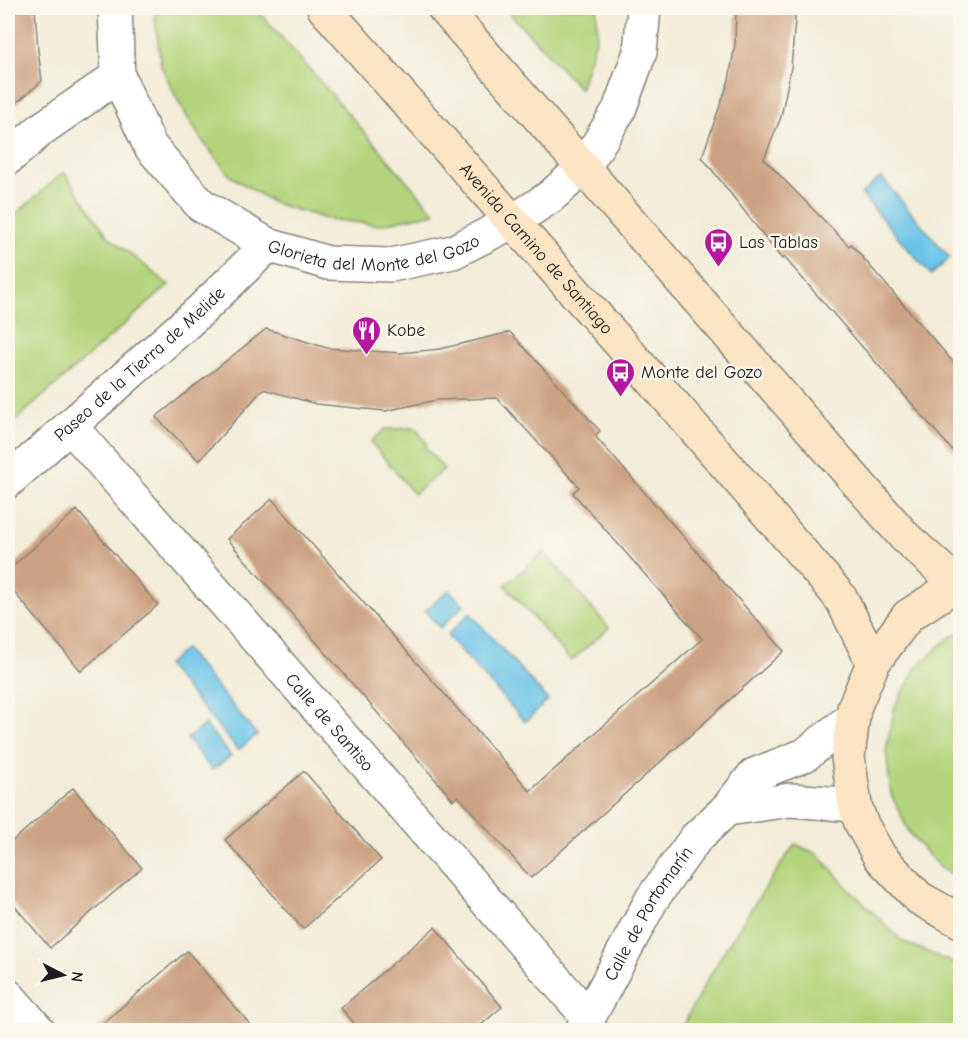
<svg xmlns="http://www.w3.org/2000/svg" width="968" height="1038" font-family="'Comic Neue',sans-serif">
	<style>
		.green { fill: #b3d47c; stroke: #68784c; stroke-width: 1.5 }
		.water { fill: #6ac4e8; stroke: #437082; stroke-width: 1.5 }
		.building { fill: #cca181 }
		.lines { fill: none; stroke-linecap: round; stroke-linejoin: round }
		.street-casing { stroke: #87847a; stroke-width: 36 }
		.secondary-casing { stroke: #87847a; stroke-width: 36 }
		.street { stroke: #fff; stroke-width: 33 }
		.secondary { stroke: #fce5c4; stroke-width: 33 }
		.labels { text-anchor: middle; dominant-baseline: central; stroke-width: 5; stroke-linejoin: round; paint-order: stroke }
		.street-label { font-size: 18px; fill: #1c1c1c; stroke: #fbf7ec }
		.poi-label { font-size: 18px; fill: #1c1c1c; stroke: #fbf7ec; text-anchor: start }
	</style>
	<rect width="100%" height="100%" fill="#fbf7ec"/>
	<filter id="ink" filterUnits="userSpaceOnUse"><feTurbulence type="fractalNoise" baseFrequency=".0167" numOctaves="2"/><feDisplacementMap in="SourceGraphic" scale="12" xChannelSelector="R" yChannelSelector="G"/><feConvolveMatrix kernelMatrix="1 2 1 2 8 2 1 2 1" color-interpolation-filters="sRGB"/></filter>
	<filter id="wash" filterUnits="userSpaceOnUse"><feTurbulence type="fractalNoise" baseFrequency=".008" numOctaves="4" result="noise"/><feDisplacementMap in="SourceGraphic" scale="24" xChannelSelector="R" yChannelSelector="G"/><feGaussianBlur stdDeviation="1.35" result="paint"/><feColorMatrix in="noise" values="0 0 0 0 0 0 0 0 0 0 0 0 0 0 0 0 0 1.4 0 .05"/><feComposite in="paint" operator="in"/></filter>
	<g filter="url(#wash)">
		<rect width="100%" height="100%" fill="#f2edd8"/>
		<g class="green">
			<path d="M154,8H256L435,213L378,225L326,219L274,203L230,176L201,139L180,105L161,66Z"/>
			<path d="M505,8H597V36L580,89Z"/>
			<path d="M64,172L108,236L169,285L8,427V221Z"/>
			<path d="M415,428L427,443L425,447L444,469L414,494L371,442L385,429Z"/>
			<path d="M544,552L609,628L571,661L505,585Z"/>
			<path d="M960,632V879L939,867L910,834L891,794L886,750L895,706L917,667L950,637Z"/>
			<path d="M795,844L818,854L847,887L902,941L960,966V1030H681C712,965 754,904 795,844Z"/>
		</g>
		<g class="water">
			<path d="M881,177L950,258L931,275L861,194Z"/>
			<path d="M449,590L464,605L440,628L425,611Z"/>
			<path d="M470,613L548,700L525,722L447,635Z"/>
			<path d="M185,649L257,735L238,750L166,665Z"/>
			<path d="M205,724L231,756L212,770L187,739Z"/>
		</g>
		<g id="blocks">
			<g class="building">
				<path d="M8,8H35L38,50L42,81L8,110Z"/>
				<path d="M736,8H796L791,68L781,117L764,159L849,246L851,244L960,370V459L784,257L782,259L702,157L729,80L735,44Z"/>
				<path d="M266,329L327,348L400,353L440,349L510,332L600,431L595,436L784,651L531,878L458,796L453,800L227,539L272,499L530,791L702,639L573,493L579,487L497,398L437,400L385,411L316,404L263,389L199,461L156,417Z"/>
				<path d="M77,510L158,605L81,671L8,585V570Z"/>
				<path d="M304,771L381,860L303,929L225,840Z"/>
				<path d="M73,788L142,868L50,948L8,898V845Z"/>
				<path d="M435,927L502,1007L475,1030H360L341,1008Z"/>
				<path d="M187,951L255,1030H95Z"/>
			</g>
		</g>
	</g>
	<g filter="url(#ink)">
		<use href="#blocks" fill-opacity="0" stroke="#87847a" stroke-width="1.5"/>
		<g class="lines">
			<defs>
				<g id="street">
					<path id="s1" d="M115,8L118,76L150,146L201,205L268,245L328,263L391,265L453,252L512,222L550,197L584,167L619,110L640,52L644,8"/>
					<path d="M8,158L43,128L118,76"/>
					<path id="s2" d="M70,426L589,1018"/>
					<path id="s3" d="M8,481L201,310L268,245"/>
					<path d="M727,809L790,800L855,805"/>
					<path d="M8,996L38,1030"/>
					<path id="s4" d="M582,1030L652,899L696,838L727,809L754,775L805,755L853,717"/>
				</g>
				<g id="secondary">
					<path id="s5" d="M324,8L649,376L835,591L842,600L873,663"/>
					<path d="M444,8L905,537L956,583"/>
					<path d="M960,582L908,616L873,663L854,708L848,757L855,805L861,823L880,857L919,898L960,921"/>
				</g>
			</defs>
			<use href="#street" class="street-casing"/>
			<use href="#secondary" class="secondary-casing"/>
			<use href="#street" class="street"/>
			<use href="#secondary" class="secondary"/>
		</g>
	</g>
	<defs>
		<symbol id="bus-pin" viewBox="-11 -11 22 30"><path d="M0 17L-7.5 6A9.5 9.5 0 1 1 7.5 6Z" fill="#b5179e" stroke="#fbf7ec"/><path d="M-5-6H5V4H4V6H2V4H-2V6H-4V4H-5ZM-3.5-4V0h7V-4ZM-3.5 1.2v1.5H-2V1.2ZM2 1.2v1.5H3.5V1.2Z" fill="#fff"/></symbol>
		<symbol id="restaurant-pin" viewBox="-11 -11 22 30"><path d="M0 17L-7.5 6A9.5 9.5 0 1 1 7.5 6Z" fill="#b5179e" stroke="#fbf7ec"/><path d="M-5-6h1v4h1v-4h1v4h1v-4h1v5L-1.5 .5V6h-2V.5L-5-1ZM5-6V6H3V1.5H1.5Q1.5-4 5-6Z" fill="#fff"/></symbol>
	</defs>
	<g fill-rule="evenodd">
		<use href="#bus-pin" x="702" y="226" width="33" height="45"/>
		<use href="#restaurant-pin" x="350" y="314" width="33" height="45"/>
		<use href="#bus-pin" x="604" y="356" width="33" height="45"/>
	</g>
	<g class="labels">
		<g class="street-label">
			<text stroke="none"><textPath href="#s1" startOffset="410">Glorieta del Monte del Gozo</textPath></text>
			<text stroke="none"><textPath href="#s5" startOffset="321">Avenida Camino de Santiago</textPath></text>
			<text stroke="none"><textPath href="#s3" startOffset="176">Paseo de la Tierra de Melide</textPath></text>
			<text stroke="none"><textPath href="#s2" startOffset="394">Calle de Santiso</textPath></text>
			<text stroke="none"><textPath href="#s4" startOffset="134">Calle de Portomarín</textPath></text>
		</g>
		<g class="poi-label">
			<text x="739" y="242">Las Tablas</text>
			<text x="387" y="330">Kobe</text>
			<text x="641" y="372">Monte del Gozo</text>
		</g>
	</g>
	<rect width="968" height="1038" fill="none" stroke="#fbf7ec" stroke-width="30"/>
	<g transform="translate(63 975) rotate(97)" stroke="#fbf7ec" stroke-width="4.5" paint-order="stroke">
	<path d="M0-4.5L10 22L0 15L-10 22Z" fill="#1c1c1c"/>
	<text y="-9" font-size="16" font-weight="bold" text-anchor="middle" fill="#1c1c1c">N</text>
	</g>
</svg>
